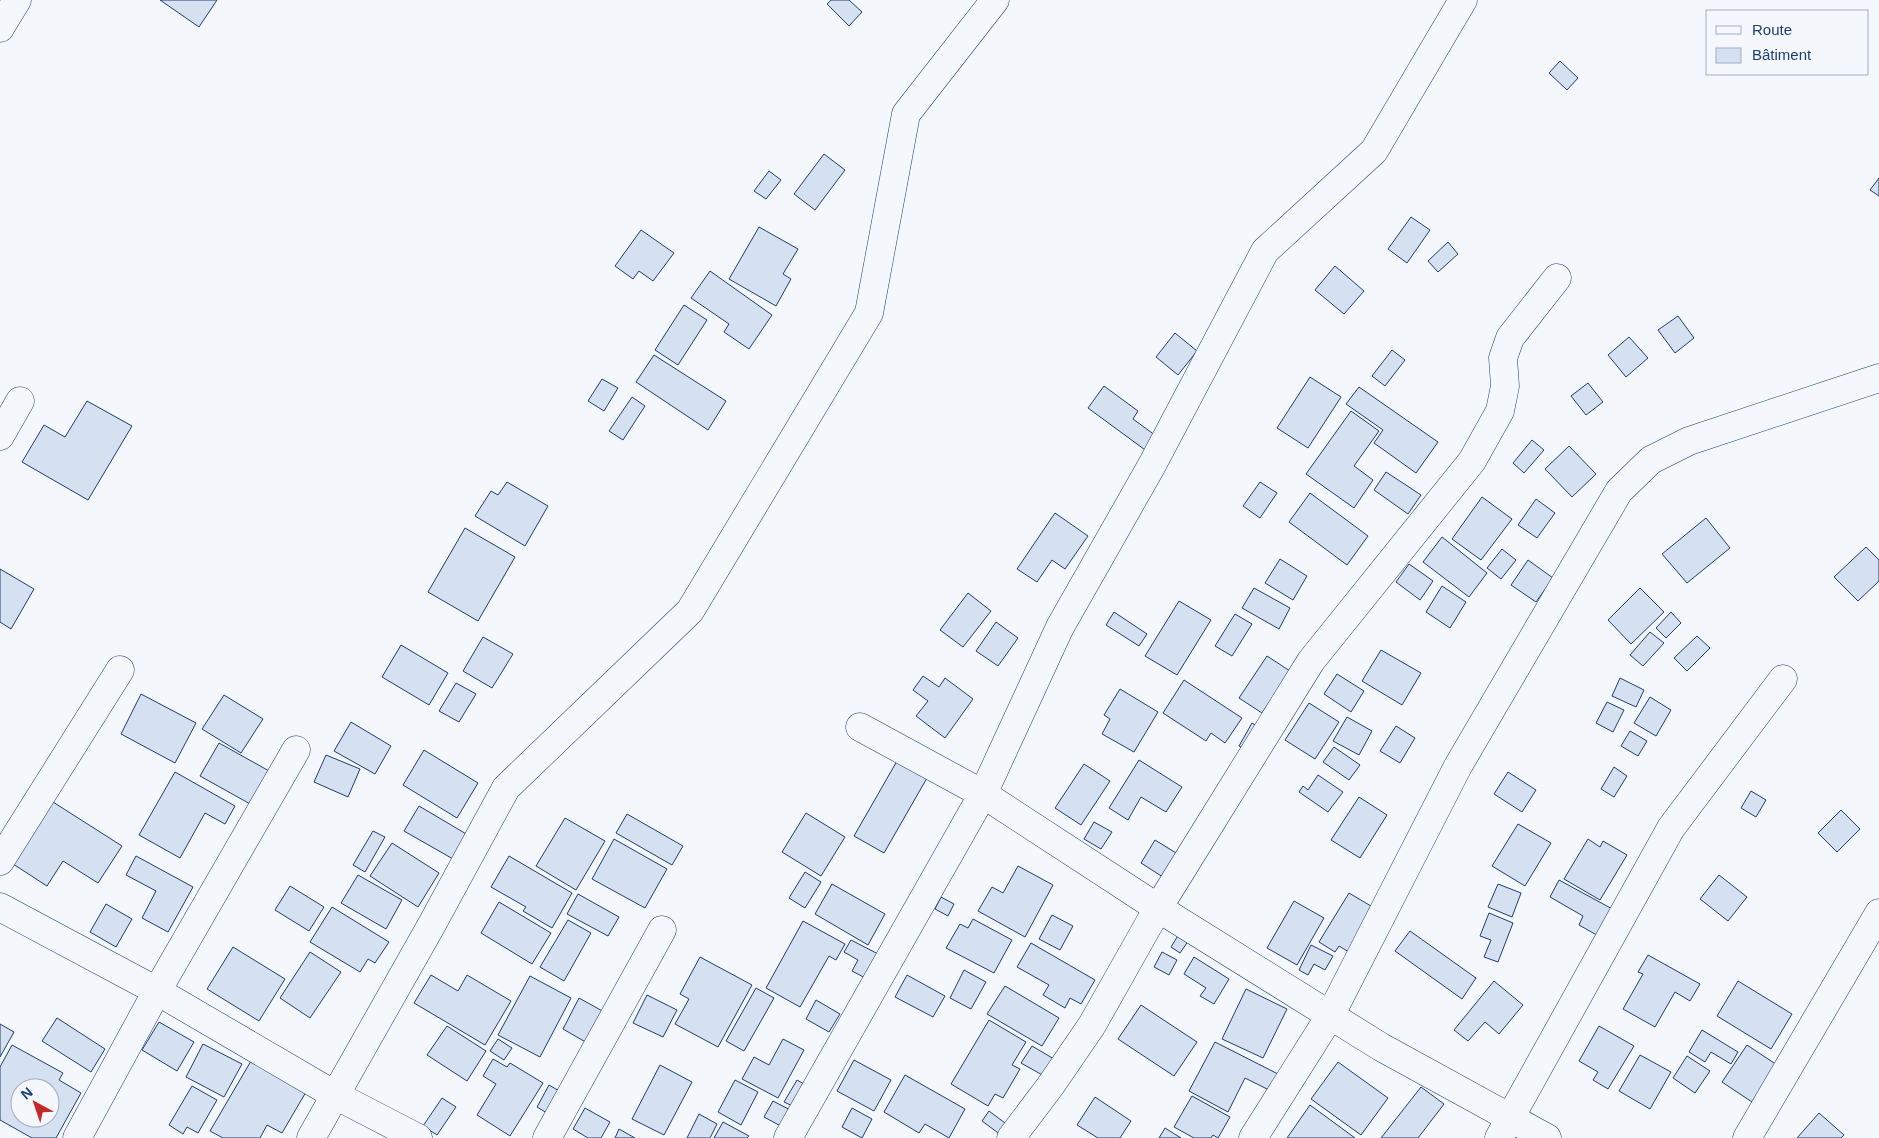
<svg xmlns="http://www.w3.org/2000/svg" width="1879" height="1138" font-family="Arial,sans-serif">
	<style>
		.building { fill: #d5e0f0; stroke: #1d3f73; fill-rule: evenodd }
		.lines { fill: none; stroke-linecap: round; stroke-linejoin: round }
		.minor-casing { stroke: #1d3f73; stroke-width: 29 }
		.minor { stroke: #f4f7fb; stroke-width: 28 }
	</style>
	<rect width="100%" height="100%" fill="#f4f7fb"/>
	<g class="building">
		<path d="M160,0H217L199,27Z"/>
		<path d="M831,0H849L862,12L849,26L827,4Z"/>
		<path d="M1560,61L1578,78L1567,90L1549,73Z"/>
		<path d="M824,154L845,170L815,210L794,194Z"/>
		<path d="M769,171L781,180L766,199L754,191Z"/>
		<path d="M1879,178V196L1870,190Z"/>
		<path d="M1411,217L1430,230L1407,263L1388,249Z"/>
		<path d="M759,227L798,249L783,274L791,279L776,306L729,279Z"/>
		<path d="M641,230L674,253L653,281L639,271L633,279L615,266Z"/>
		<path d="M1448,242L1458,254L1438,272L1428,261Z"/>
		<path d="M1335,266L1364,291L1344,314L1315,290Z"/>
		<path d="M710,271L772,315L749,349L724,332L729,324L691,298Z"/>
		<path d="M684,305L707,320L678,365L655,350Z"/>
		<path d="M1678,316L1694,338L1675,353L1658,330Z"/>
		<path d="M1175,333L1197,351L1178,375L1156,357Z"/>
		<path d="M1629,337L1648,358L1626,377L1608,355Z"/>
		<path d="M1392,350L1405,360L1385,386L1372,376Z"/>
		<path d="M654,355L726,401L708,430L636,382Z"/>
		<path d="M1310,377L1341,397L1308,448L1277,428Z"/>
		<path d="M602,379L618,388L604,411L588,401Z"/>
		<path d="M1588,383L1603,402L1586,415L1571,396Z"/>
		<path d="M1104,386L1138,411L1133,419L1163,441L1152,455L1088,408Z"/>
		<path d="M1359,387L1438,442L1416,473L1374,443L1383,430L1346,404Z"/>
		<path d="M632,397L645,406L623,440L609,431Z"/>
		<path d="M87,401L132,426L88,500L22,462L44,425L65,437Z"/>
		<path d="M1351,411L1379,431L1354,466L1373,480L1354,508L1306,474Z"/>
		<path d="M1532,440L1544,450L1524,473L1513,463Z"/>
		<path d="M1569,446L1596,474L1572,497L1545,469Z"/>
		<path d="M1386,472L1421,495L1408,514L1374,490Z"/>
		<path d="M507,482L548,506L525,546L475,516L491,491L498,495Z"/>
		<path d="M1260,482L1277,493L1260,518L1243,506Z"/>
		<path d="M1310,493L1368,536L1347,565L1289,522Z"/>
		<path d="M1482,497L1512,519L1481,560L1452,539Z"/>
		<path d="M1536,499L1555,513L1537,538L1518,525Z"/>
		<path d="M1055,513L1088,536L1065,569L1052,560L1037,582L1017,569Z"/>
		<path d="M1706,518L1730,548L1687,583L1662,554Z"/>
		<path d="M465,528L515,557L478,621L428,592Z"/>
		<path d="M1442,537L1487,573L1469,597L1423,562Z"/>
		<path d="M1866,547L1879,560V581L1858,601L1834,577Z"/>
		<path d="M1502,549L1516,560L1501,579L1487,568Z"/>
		<path d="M1280,559L1307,576L1293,600L1265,583Z"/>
		<path d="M1528,560L1553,578L1536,602L1511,585Z"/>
		<path d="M1409,564L1433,581L1420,600L1396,582Z"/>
		<path d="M0,569L34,589L11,629L0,622Z"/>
		<path d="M1442,586L1466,602L1450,628L1426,612Z"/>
		<path d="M1254,588L1290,608L1279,629L1242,608Z"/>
		<path d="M1640,588L1664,612L1631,644L1608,620Z"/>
		<path d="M968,593L991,611L963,647L940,630Z"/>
		<path d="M1179,601L1211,620L1177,675L1145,656Z"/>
		<path d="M1114,612L1147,634L1139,646L1106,625Z"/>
		<path d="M1671,612L1681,623L1666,638L1656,628Z"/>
		<path d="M1235,614L1252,624L1232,656L1215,646Z"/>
		<path d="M996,622L1018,638L998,666L976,651Z"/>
		<path d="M1650,632L1664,643L1643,666L1630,655Z"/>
		<path d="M1697,636L1710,648L1687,671L1674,658Z"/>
		<path d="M483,637L513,654L492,688L463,671Z"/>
		<path d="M401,645L448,673L429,705L382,677Z"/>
		<path d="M1381,650L1421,673L1402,705L1362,681Z"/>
		<path d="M1267,656L1290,671L1262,713L1239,698Z"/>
		<path d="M1337,674L1364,691L1351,712L1324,694Z"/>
		<path d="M923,676L939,687L945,678L973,699L945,738L916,716L928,701L913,690Z"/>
		<path d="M1620,678L1644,690L1636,707L1612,696Z"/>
		<path d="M1184,680L1242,718L1225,743L1211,733L1206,741L1163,713Z"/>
		<path d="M456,683L476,694L459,722L439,711Z"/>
		<path d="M1120,689L1158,712L1134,752L1102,734L1110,719L1104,715Z"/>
		<path d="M141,694L196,723L175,763L121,734Z"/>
		<path d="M224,695L263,719L241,753L202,729Z"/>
		<path d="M1650,697L1671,710L1656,736L1634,723Z"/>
		<path d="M1607,702L1624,710L1613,732L1596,723Z"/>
		<path d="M1309,703L1339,722L1315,759L1285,740Z"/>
		<path d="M1347,717L1372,731L1359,755L1333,741Z"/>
		<path d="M351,722L391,746L375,774L334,751Z"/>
		<path d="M1252,723L1263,730L1250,752L1239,746Z"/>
		<path d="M1396,726L1415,738L1400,763L1380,751Z"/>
		<path d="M1630,731L1647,741L1638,756L1621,746Z"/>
		<path d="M219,743L271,772L252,805L200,776Z"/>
		<path d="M1334,747L1360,765L1349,780L1323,762Z"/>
		<path d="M424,750L478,783L457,818L403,785Z"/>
		<path d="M326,755L360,769L348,797L314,782Z"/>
		<path d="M1139,760L1182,787L1166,812L1141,797L1128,820L1109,808Z"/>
		<path d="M897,761L927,778L884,853L854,836Z"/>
		<path d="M1084,764L1110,781L1081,825L1055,808Z"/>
		<path d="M1614,767L1627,776L1614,797L1601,789Z"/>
		<path d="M175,772L235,806L225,824L205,813L180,858L139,835Z"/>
		<path d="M1508,772L1536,790L1522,812L1494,794Z"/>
		<path d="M1318,775L1343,792L1328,812L1299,792L1303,786L1308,790Z"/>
		<path d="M1751,791L1766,800L1756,817L1741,808Z"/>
		<path d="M1359,797L1387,815L1360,858L1331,840Z"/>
		<path d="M53,802L122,846L98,883L63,861L47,886L13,864Z"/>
		<path d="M419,806L468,835L453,859L404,831Z"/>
		<path d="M1841,810L1860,829L1837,852L1818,833Z"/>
		<path d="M806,813L845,837L821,876L782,852Z"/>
		<path d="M627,814L683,846L672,865L616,833Z"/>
		<path d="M565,818L605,841L576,890L536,866Z"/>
		<path d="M1094,822L1112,832L1101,849L1084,839Z"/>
		<path d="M1518,824L1551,843L1525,886L1492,866Z"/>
		<path d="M373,831L385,837L365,872L353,865Z"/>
		<path d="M614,839L667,869L645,908L592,879Z"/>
		<path d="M1588,839L1600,847L1603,841L1627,855L1600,900L1564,879Z"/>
		<path d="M1155,840L1181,856L1166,879L1141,863Z"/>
		<path d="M392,843L439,873L418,907L370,876Z"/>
		<path d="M136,856L193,887L168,932L142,918L156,891L126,875Z"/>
		<path d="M509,856L572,893L552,928L523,911L526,907L491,887Z"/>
		<path d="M1018,866L1053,885L1025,937L978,911L992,887L1003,893Z"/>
		<path d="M805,872L821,882L805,908L789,898Z"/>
		<path d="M358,875L402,900L386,929L341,903Z"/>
		<path d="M1719,875L1747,897L1728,921L1700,899Z"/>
		<path d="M1559,880L1616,911L1602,938L1579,925L1583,916L1550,897Z"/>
		<path d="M832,884L885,914L868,945L815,914Z"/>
		<path d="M1498,884L1521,893L1512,917L1488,907Z"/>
		<path d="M290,886L324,907L309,931L275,910Z"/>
		<path d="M1349,893L1381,912L1354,955L1339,946L1335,952L1319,942Z"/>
		<path d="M578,894L619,917L608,936L567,914Z"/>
		<path d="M941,897L954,904L948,916L935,909Z"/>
		<path d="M1294,901L1324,918L1297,965L1267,948Z"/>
		<path d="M499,902L551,933L532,964L481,933Z"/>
		<path d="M106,904L132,919L116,947L90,932Z"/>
		<path d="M332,907L389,942L375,963L368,959L360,972L310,942Z"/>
		<path d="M1489,913L1513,923L1498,962L1484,957L1491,940L1480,936Z"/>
		<path d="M1052,915L1073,926L1060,950L1039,939Z"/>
		<path d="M973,919L1012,940L994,973L946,948L960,924L968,928Z"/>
		<path d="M568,920L591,933L564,981L540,967Z"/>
		<path d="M803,921L845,944L836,960L829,956L800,1007L766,988Z"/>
		<path d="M1410,931L1476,978L1462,999L1395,951Z"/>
		<path d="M1179,934L1189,940L1180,953L1171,947Z"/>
		<path d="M851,940L882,956L869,980L852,971L858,960L844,952Z"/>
		<path d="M1031,943L1095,980L1081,1004L1070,998L1065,1008L1043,995L1049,985L1017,967Z"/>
		<path d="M1311,945L1333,956L1325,970L1314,964L1308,975L1299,970Z"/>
		<path d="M233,947L285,979L259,1021L207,989Z"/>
		<path d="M310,952L341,972L310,1018L280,998Z"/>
		<path d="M1162,952L1177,960L1169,975L1154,967Z"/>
		<path d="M1648,955L1700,984L1690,1001L1675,992L1655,1027L1623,1009L1643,974L1638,972Z"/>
		<path d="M700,957L752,985L718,1047L675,1024L689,999L680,994Z"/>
		<path d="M1194,957L1229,979L1214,1004L1200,996L1206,988L1184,974Z"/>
		<path d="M964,970L986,982L971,1009L950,998Z"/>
		<path d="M431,975L458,991L467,975L511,1001L485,1045L414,1003Z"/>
		<path d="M907,975L945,996L933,1017L895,997Z"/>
		<path d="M530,976L571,998L540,1057L498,1035Z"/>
		<path d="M1494,981L1523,1005L1499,1034L1485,1022L1468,1041L1454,1030Z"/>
		<path d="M1738,981L1792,1014L1771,1049L1717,1016Z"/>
		<path d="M1005,986L1059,1018L1042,1046L987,1014Z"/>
		<path d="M756,988L774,998L744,1051L726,1041Z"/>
		<path d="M1246,989L1287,1009L1263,1058L1222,1039Z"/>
		<path d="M647,995L677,1010L663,1037L633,1023Z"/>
		<path d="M579,998L606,1013L589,1044L563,1029Z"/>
		<path d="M816,1000L840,1014L829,1032L806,1019Z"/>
		<path d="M1141,1005L1197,1042L1174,1076L1118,1039Z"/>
		<path d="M57,1018L105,1049L91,1072L42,1041Z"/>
		<path d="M989,1020L1026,1042L1012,1065L1020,1069L1003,1098L995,1094L988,1106L951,1084Z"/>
		<path d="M159,1022L194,1042L177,1071L142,1050Z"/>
		<path d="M0,1024L14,1032L0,1057Z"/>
		<path d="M447,1026L486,1051L467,1081L427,1055Z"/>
		<path d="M1599,1026L1634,1046L1608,1089L1593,1080L1598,1072L1579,1061Z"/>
		<path d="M1702,1030L1738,1052L1731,1064L1711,1052L1705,1062L1689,1052Z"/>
		<path d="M498,1039L512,1048L504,1060L490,1051Z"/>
		<path d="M783,1039L804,1050L778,1098L742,1079L754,1057L769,1065Z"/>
		<path d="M1215,1042L1278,1074L1269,1090L1245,1078L1228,1112L1189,1091Z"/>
		<path d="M203,1044L242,1064L224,1097L186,1077Z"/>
		<path d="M12,1045L63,1073L59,1080L81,1093L56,1138H32L0,1120V1067ZM20,1088H50V1118H20Z"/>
		<path d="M1747,1045L1777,1065L1752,1102L1722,1082Z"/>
		<path d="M1032,1046L1054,1059L1044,1076L1021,1063Z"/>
		<path d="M1640,1055L1671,1072L1650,1109L1619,1091Z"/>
		<path d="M1687,1056L1710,1071L1695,1093L1673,1078Z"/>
		<path d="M493,1059L507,1067L510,1063L543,1083L510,1136L477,1115L496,1084L483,1076Z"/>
		<path d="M854,1060L891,1080L874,1111L837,1091Z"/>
		<path d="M251,1061L306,1092L282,1133L267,1125L260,1138H223L210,1131Z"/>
		<path d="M1338,1062L1388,1098L1361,1135L1311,1099Z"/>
		<path d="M660,1065L692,1082L664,1135L632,1119Z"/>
		<path d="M905,1075L965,1109L949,1138L925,1124L919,1133L884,1112Z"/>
		<path d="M735,1080L758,1092L741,1125L718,1112Z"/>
		<path d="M797,1080L811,1088L799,1109L784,1102Z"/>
		<path d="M549,1085L568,1096L555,1118L537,1107Z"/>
		<path d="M192,1086L217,1100L198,1133L187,1127L183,1134L169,1125Z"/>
		<path d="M1421,1087L1444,1104L1418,1138H1381Z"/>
		<path d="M1192,1096L1230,1117L1218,1138L1213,1135L1211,1138H1194L1174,1127Z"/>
		<path d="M1095,1097L1131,1121L1120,1138H1098L1077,1125Z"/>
		<path d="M442,1098L456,1107L437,1135L423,1126Z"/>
		<path d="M773,1101L796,1113L788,1130L764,1117Z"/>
		<path d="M1310,1105L1355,1138H1287Z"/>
		<path d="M585,1108L610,1122L601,1138H588L573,1129Z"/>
		<path d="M852,1108L872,1119L862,1138L842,1127Z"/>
		<path d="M989,1111L1013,1129L1005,1138L982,1121Z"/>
		<path d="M1819,1113L1844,1135L1841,1138H1797Z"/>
		<path d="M699,1114L717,1124L710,1138H687Z"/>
		<path d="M723,1122L749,1136L747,1138H714Z"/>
		<path d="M1165,1128L1181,1138H1159Z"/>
		<path d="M619,1129L635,1138H615Z"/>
	</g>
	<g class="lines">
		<defs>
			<g id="minor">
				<path d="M0,28L17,0"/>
				<path d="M0,436L20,401"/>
				<path d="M860,727L983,794L1158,908L1381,1047L1547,1138"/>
				<path d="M0,861L120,670"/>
				<path d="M0,907L157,991L335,1095L418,1138"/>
				<path d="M77,1138L157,991L296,750"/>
				<path d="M311,1138L431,926L506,788L690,611L869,313L906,114L995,0"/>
				<path d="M547,1138L662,930"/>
				<path d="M788,1138L983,794L1060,627L1152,465L1265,251L1374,151L1463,0"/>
				<path d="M1011,1138L1051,1085L1092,1025L1158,908L1311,661L1472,461L1500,411L1505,386L1503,358L1510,338L1557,278"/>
				<path d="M1253,1138L1330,1016L1458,766L1619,491L1651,460L1689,441L1879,378"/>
				<path d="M1499,1138L1671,828L1783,679"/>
				<path d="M1747,1138L1879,913"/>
			</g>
		</defs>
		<use href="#minor" class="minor-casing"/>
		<use href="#minor" class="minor"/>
	</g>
	<rect x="1706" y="10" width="162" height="65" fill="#f4f7fb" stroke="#9eadc5"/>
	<rect x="1716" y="26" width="25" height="8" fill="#f4f7fb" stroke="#9eadc5"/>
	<text x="1752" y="35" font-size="15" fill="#1d3f73">Route</text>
	<rect x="1716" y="48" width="25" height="15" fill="#d5e0f0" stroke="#9eadc5"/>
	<text x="1752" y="60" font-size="15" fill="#1d3f73">Bâtiment</text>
	<g transform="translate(35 1103) rotate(320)"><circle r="24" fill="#f4f7fb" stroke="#9eadc5"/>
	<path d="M0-4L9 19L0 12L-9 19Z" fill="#c62828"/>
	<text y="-8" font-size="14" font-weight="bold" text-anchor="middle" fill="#1d3f73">N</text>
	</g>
</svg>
